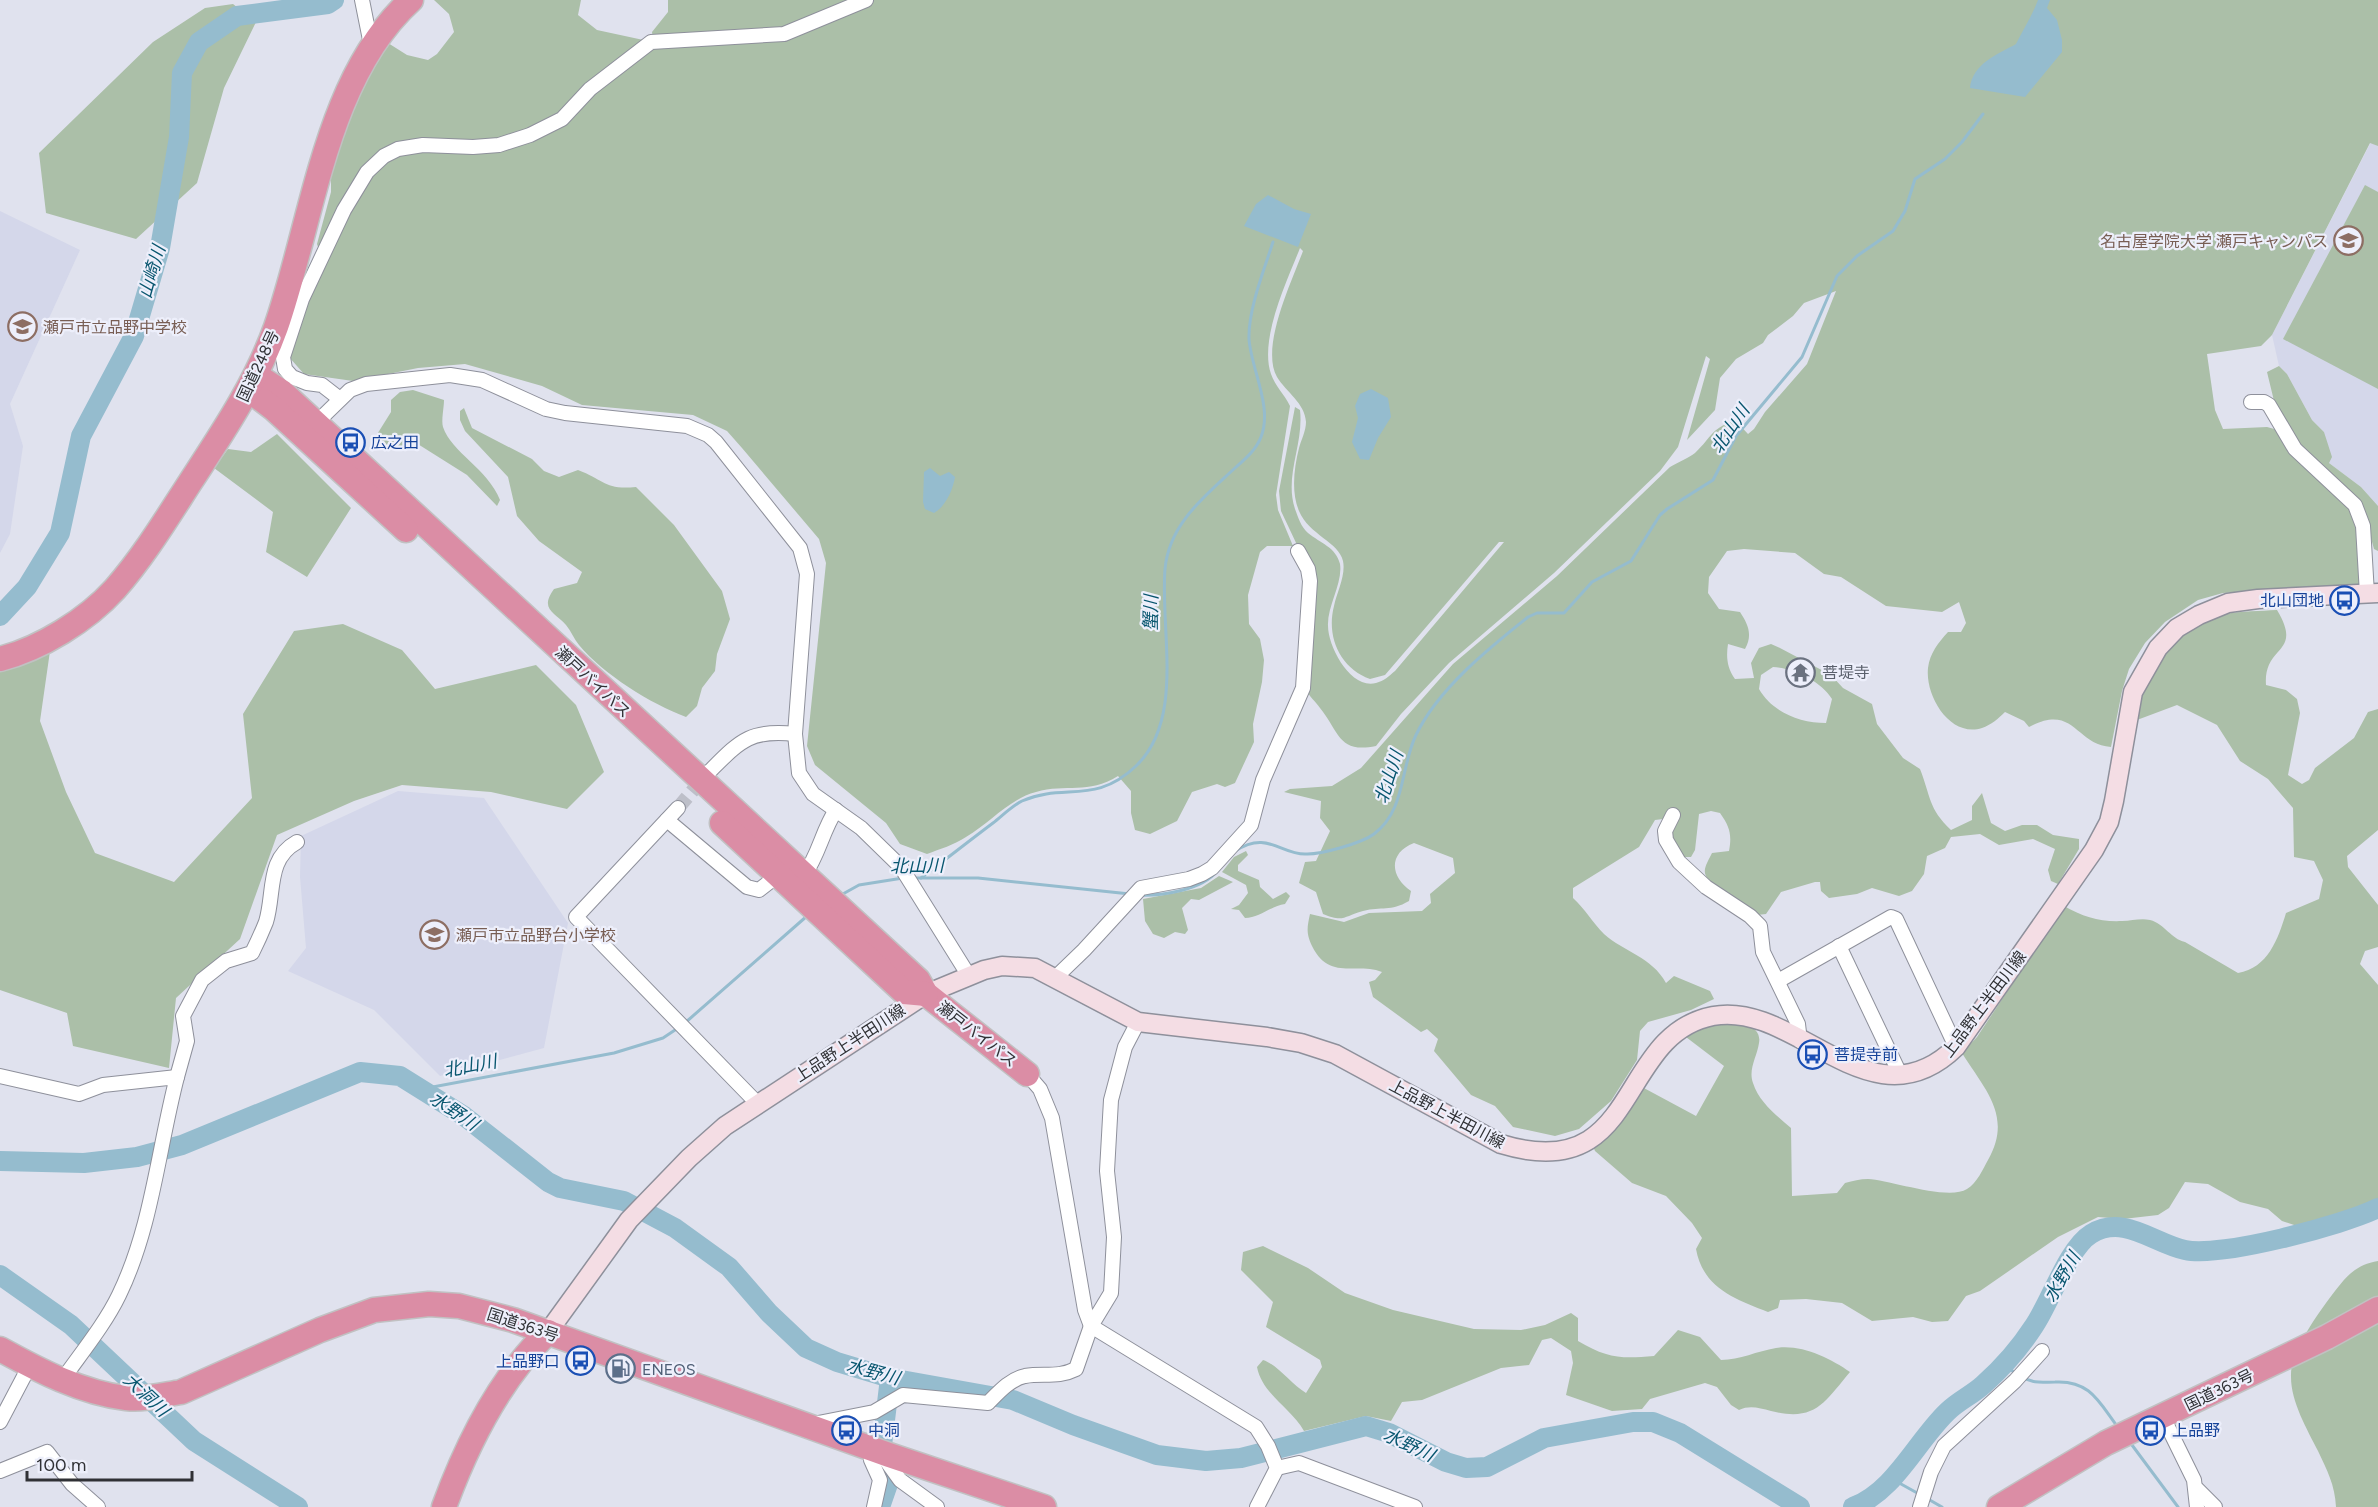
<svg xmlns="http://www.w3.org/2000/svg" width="2378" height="1507" font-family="Figtree,'Noto Sans JP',sans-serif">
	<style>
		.built { fill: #d4d7ea }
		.green { fill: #abbfa8; fill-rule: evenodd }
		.water { fill: #95bcce }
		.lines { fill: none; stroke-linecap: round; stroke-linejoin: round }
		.stream { stroke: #95bcce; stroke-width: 3 }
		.river { stroke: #95bcce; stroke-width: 20 }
		.street-tunnel { stroke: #bdbfc9; stroke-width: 14; stroke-dasharray: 14 7; stroke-linecap: butt }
		.street-casing { stroke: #8e909b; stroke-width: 16 }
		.secondary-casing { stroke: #8e909b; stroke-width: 21 }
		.highway-casing { stroke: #c1c1c2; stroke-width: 27 }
		.street { stroke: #fff; stroke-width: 14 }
		.secondary { stroke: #f4dde4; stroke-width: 18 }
		.highway { stroke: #db8da5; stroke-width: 24 }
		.labels { text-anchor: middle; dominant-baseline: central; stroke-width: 4.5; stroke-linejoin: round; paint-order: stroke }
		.education-label { font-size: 16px; fill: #785e54; stroke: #edeffb; text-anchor: start }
		.street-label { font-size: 16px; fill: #303135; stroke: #edeffb }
		.transit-label { font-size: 16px; fill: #164399; stroke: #edeffb; text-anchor: start }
		.worship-label { font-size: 16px; fill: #5b616d; stroke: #edeffb; text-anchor: start }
		.service-label { font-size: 16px; fill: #4e5e75; stroke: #edeffb; text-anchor: start }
		.water-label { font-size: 18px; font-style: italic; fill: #08566f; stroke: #edeffb }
	</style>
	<rect width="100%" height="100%" fill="#e0e2ee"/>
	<g class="built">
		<path d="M2371,142L2378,146V506L2361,487L2329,463L2324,432L2312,420L2287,374L2279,366L2272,335Z"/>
		<path d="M0,211L80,250L10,404L23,446L10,534L0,553Z"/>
		<path d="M398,791L484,798L568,923L544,1048L440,1076L374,1010L288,971L306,948L300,877L301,836Z"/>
	</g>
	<g class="green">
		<path d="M434,0H581L578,15L597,30L648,41L562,117L498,143L382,155L319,250L317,244L331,192V173L345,126L374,64L388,43L407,55L428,60L437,54L454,32L449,14Z"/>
		<path d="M668,0H856L793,29L653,39L652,32L668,12Z"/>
		<path d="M871,0H2378V146L2370,143L2272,335L2261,346L2207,354L2215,410L2223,429L2267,427L2278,430L2349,505L2358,525L2362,584L2223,593L2198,600L2165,622L2145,643L2129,669L2122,691L2111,747C2075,745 2075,703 2029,727L2024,721L2005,712C1999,718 1991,725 1982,728C1950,738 1925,696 1928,668C1930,653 1938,643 1948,632H1961L1966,623L1959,602L1942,612L1886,606L1841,577L1824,574L1795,553L1744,549L1727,551L1709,577L1708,593L1719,609L1740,612C1748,624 1753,635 1745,649L1728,644C1726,657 1727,668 1735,679L1754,678L1751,663L1759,648L1771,644L1780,648L1831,675L1843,688L1872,704L1877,724L1903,758L1920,769C1931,797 1928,808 1951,830L1972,820V806L1982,793L1991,823L2005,831L2022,825H2037L2053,835L2079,839V849L2058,884L2051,881L2048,870L2055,849L2033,839L1999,845L1980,834L1951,837L1945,848L1927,856L1924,874L1912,891L1899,896L1872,888L1857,894L1829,898L1821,891L1820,882H1815L1781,892L1766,914L1757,915C1742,905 1713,894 1706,876C1702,869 1709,860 1712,853L1729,851C1732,835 1730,827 1720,813L1711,811L1699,814L1695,850L1691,857H1684C1670,844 1670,831 1671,813L1663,819L1655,820L1639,847L1573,888V898C1585,909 1593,923 1604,934C1624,952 1652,957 1666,983L1674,976L1710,991L1714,999L1691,1010L1648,1022L1640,1031L1637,1060L1611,1101L1579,1129L1555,1136L1513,1127L1495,1106L1471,1095L1434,1051L1438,1039L1427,1029L1421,1032L1373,997L1369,982L1375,980L1382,972C1356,962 1329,981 1312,946C1306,933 1307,928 1310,914L1344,922L1369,913L1422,911L1431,903L1430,894L1455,873L1453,858L1414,843C1388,853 1390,877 1411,891L1409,901C1390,912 1382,906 1363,911C1344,916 1344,923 1323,914L1316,892L1299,883L1305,862L1316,861L1330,831L1320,818L1321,801L1284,792L1290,789L1332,786L1361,768L1453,664L1557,576L1670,467C1678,462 1689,458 1695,453C1714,435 1708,431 1735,420L1748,434L1754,429L1765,412L1807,364L1836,291L1804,303L1793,316L1768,335L1763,343L1736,359L1720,378L1715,410L1687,440L1710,359L1706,356L1678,447L1660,471L1554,573L1449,663L1401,714L1376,746C1338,754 1339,731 1320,708C1315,701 1310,697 1305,689L1314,581L1281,511L1279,491L1295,407L1300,410C1304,444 1284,476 1295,509C1298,517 1301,527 1308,533C1320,543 1336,547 1340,564C1343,583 1327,606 1328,626C1328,647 1351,690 1376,683C1384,681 1389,676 1395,671L1504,542H1499L1385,675L1370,679C1340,668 1326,637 1334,606C1337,592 1346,575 1343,561C1339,542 1309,535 1299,511C1291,492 1294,468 1299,448C1301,440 1306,431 1306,422C1305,403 1286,392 1277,377C1260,347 1292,281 1303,251L1300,248C1287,281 1259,339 1271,374C1275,386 1285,395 1290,406L1276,495L1278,510L1293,546H1267L1260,552L1248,595L1249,624L1260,639L1264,660L1262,682L1253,724L1254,742L1235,783L1225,787L1217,784L1192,792L1177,821L1150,834L1135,830L1131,813V791L1118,776C1088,795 1066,783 1036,792C1009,799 990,823 966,837C954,845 940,849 927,854L900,844L886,823L815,765L807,746L826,563L819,539L742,448L727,431L693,415L582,405L542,386L465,364L418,368L353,381L304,374L289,357L304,300L366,176L395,153L532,136L651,44L751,40ZM1773,667C1794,668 1821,681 1832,699L1826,723C1800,723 1772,712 1759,689L1761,675Z"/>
		<path d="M233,4L256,22L224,88L197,183L136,239L46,213L39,153L153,42L205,8Z"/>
		<path d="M2365,185L2378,192V389L2283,339Z"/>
		<path d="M2279,366L2287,374L2312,420L2324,432L2332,457L2329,463L2361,487L2378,506V551L2374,549L2365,516L2298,447L2275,405L2267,372Z"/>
		<path d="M413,390L444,400C444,408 441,420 443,427C451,452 488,469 500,500L497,506L467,475L413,441L404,447L387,448L376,436L391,412V400L400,392Z"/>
		<path d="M464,408L472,428L532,459L544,471L559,477L578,470C605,480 604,490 636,487L674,525L722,591L730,619L717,654L715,671L702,688L697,706L686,717C651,704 603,674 579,645C574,639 571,631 566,625C555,612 539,610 554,589L577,583L582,572L539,541L517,516L508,477L465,431L460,420V411Z"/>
		<path d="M277,434L351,508L307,577L266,552L273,512L214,468L228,449L251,452Z"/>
		<path d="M2277,610C2304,655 2263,644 2266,685L2286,690L2297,699L2300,713L2288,775L2302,784L2309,780L2315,768L2354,738L2368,712L2378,709V830L2347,856L2348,867L2378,905V947L2365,951L2360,964L2378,985V1203L2303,1228L2282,1221L2268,1209L2240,1202L2208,1184L2185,1182L2169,1208L2158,1215L2123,1219L2098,1217L2058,1237L1980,1291L1966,1296L1948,1321L1932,1322L1913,1317L1872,1321L1842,1303L1806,1299L1780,1300L1778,1308L1768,1312C1735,1299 1703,1288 1696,1249L1702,1238L1692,1223L1666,1196L1632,1183L1595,1151L1593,1146L1624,1119L1642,1087L1696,1116L1724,1066L1682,1034C1693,1030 1705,1023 1717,1022C1730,1020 1763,1022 1759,1043C1757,1057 1748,1069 1753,1083C1759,1102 1776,1115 1791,1128L1792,1196L1837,1193L1845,1183C1853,1181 1860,1179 1868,1179C1890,1180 1948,1201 1967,1189C1977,1183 1983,1169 1988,1160C2013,1116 1985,1090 1962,1053L1977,1037L2064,906C2083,917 2100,922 2122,921C2132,921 2140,918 2150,920C2165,924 2171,939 2185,942L2238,973C2268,968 2278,939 2286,913L2319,899L2323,880L2314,861L2294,857L2293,808L2268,779L2240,761L2217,725L2177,705L2137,720L2135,717C2143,669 2176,625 2225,614C2242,611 2260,611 2277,610Z"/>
		<path d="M343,624L402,650L435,689L536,665L576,705L604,772L567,809L491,792L402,785L354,801L277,835L240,939L176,998L169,1068L73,1046L67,1013L0,990V669L50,651L40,721L66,792L95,853L174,882L252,798L243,714L294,631Z"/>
		<path d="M1246,851L1248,855L1238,865V871L1259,880L1260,887L1273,899L1286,892L1290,896L1285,904C1271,906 1259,918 1245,918L1239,910L1231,909L1239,905L1248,893L1246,885L1222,872L1234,857Z"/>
		<path d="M1219,876L1233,882L1199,900L1191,899L1182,908L1188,930L1185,934L1175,932L1164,938L1153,934L1145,921L1143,899L1201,888Z"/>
		<path d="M1263,1246L1308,1268L1345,1293L1393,1310L1474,1329L1521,1330L1545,1325L1571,1313L1578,1318V1341C1607,1358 1620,1359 1654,1356L1678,1330L1700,1337L1721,1360C1740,1360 1757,1351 1776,1348C1801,1344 1830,1358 1850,1372C1824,1403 1815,1422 1771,1411C1759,1408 1750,1405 1739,1410L1731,1405L1717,1387L1705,1383L1650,1399L1642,1409L1612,1411L1566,1395L1573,1363L1571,1351L1551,1338L1542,1340L1529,1365L1501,1368L1422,1400L1402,1402L1391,1421L1366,1416L1304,1431C1291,1408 1262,1394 1257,1367L1263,1360C1278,1365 1291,1384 1306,1393L1322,1367L1320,1360L1266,1327L1273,1302L1241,1270L1243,1252Z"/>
		<path d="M2378,1261V1507H2336C2335,1485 2327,1470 2318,1451C2307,1429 2291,1402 2291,1377C2290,1354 2313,1321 2326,1303C2342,1282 2352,1265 2378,1261Z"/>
	</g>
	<g class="water">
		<path d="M2038,0H2050L2047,8L2057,20L2062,40V52L2025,97L1970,88C1972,64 1998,54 2016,44C2023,30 2032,16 2038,0Z"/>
		<path d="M1268,195L1294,209L1311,214L1298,247L1244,226L1256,204Z"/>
		<path d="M1371,389L1388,398L1391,417L1378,438L1369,460L1360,459L1352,442L1358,418L1355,406L1360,394Z"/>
		<path d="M930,468L940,476L949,472L955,477C953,490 945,507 934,513L925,509L923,502L924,472Z"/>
	</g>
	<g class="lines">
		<g class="stream">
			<path d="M1235,851C1267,830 1280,854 1305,854C1320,855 1362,843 1374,834C1406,810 1400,768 1416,735C1438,689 1489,648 1528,617L1537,613H1564L1592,582L1631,561L1660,515L1667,509L1713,480L1736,436L1802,357L1837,276L1857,256L1893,231L1905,211L1915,179L1945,159L1962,142L1983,114"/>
			<path d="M912,878H978L1130,894"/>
			<path d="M921,878C945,860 969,841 993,823C1002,816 1012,806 1022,801C1065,782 1094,806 1136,766C1185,719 1160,631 1165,569C1169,524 1204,497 1235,468C1245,459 1256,450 1261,437C1273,407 1251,369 1249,339C1248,310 1264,270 1273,242"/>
			<path d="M841,895L859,885L903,878"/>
			<path d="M1139,895C1162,896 1202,890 1217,871"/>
			<path d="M686,1022L807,916"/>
			<path d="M422,1089L614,1053L663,1038L678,1028"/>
			<path d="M2002,1364L2017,1374"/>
			<path d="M2022,1377C2034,1384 2042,1382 2055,1382C2090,1380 2099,1402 2117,1426"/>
			<path d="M2129,1441L2178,1507"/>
			<path d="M1892,1479L1919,1494"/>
			<path d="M1928,1499L1942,1507"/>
		</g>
		<g class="river">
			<path d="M0,616L27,587L60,533L81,436L134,336L160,248L179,137L182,73L199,42L237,16L328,4L334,0"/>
			<path d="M0,1161L84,1163L137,1157L182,1145L360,1072L400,1076L464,1116L548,1182L560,1188L624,1201L675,1228L729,1267L769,1313L806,1348L837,1362L890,1378L1013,1400L1073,1425L1157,1455L1206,1461L1241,1458L1366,1426L1389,1433L1446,1462L1466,1468L1487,1467L1544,1438L1633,1422H1653L1680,1433L1800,1507"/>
			<path d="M0,1275L71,1325L194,1441L298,1507"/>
			<path d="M880,1507L889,1481L880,1462L890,1378"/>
			<path d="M1853,1507C1894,1492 1916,1442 1947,1412C1958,1401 1972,1395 1983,1385C2001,1369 2021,1346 2034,1326C2050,1303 2068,1248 2091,1234C2124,1214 2153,1243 2185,1250C2220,1258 2344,1225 2378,1208"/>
		</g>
		<path class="street-tunnel" d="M678,808L706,775"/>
		<defs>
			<g id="street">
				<path d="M362,0L371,45"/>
				<path d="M340,399L322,385L307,383L292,377L285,369L283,357L302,299L344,210L367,172L384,156L398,149L423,145L473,147L499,145L530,135L562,119L590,89L651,42L784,34L866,0"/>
				<path d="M2251,402H2264L2269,405L2295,449L2355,505L2363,526L2367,594"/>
				<path d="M315,424L350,390L366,384L450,375L482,380L546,409L565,413L687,426L708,435L716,442L800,548L807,574L795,734L799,773L813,794L861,828L901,867L969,976"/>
				<path d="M710,771C740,741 750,729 795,734"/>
				<path d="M678,808L576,917L757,1103"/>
				<path d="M1673,815L1665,831L1666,840L1679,862L1706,887L1750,916L1760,926L1763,952L1798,1024L1800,1041"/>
				<path d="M667,820L747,887L759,890L777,876"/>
				<path d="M804,875C819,855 822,831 836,810"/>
				<path d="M1839,946L1900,1074"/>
				<path d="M1056,977L1084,950L1141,888L1189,879L1202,874L1212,868L1251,825L1263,780L1303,688L1310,581L1308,569L1298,551"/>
				<path d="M1778,981L1891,917L1896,919L1956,1047"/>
				<path d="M1027,1074L1040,1089L1052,1118L1085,1310L1091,1326L1256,1427L1268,1446L1277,1468L1257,1507"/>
				<path d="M0,1076L79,1094L103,1085L177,1077C158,1150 152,1227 119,1295C105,1324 82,1352 63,1379"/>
				<path d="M177,1077L187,1041L183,1016L202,980L226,961L252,953C257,943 262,932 266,922C275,893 266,859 297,842"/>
				<path d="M2163,1417L2194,1480L2197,1507"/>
				<path d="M0,1422L30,1365"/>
				<path d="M813,1424L874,1412L903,1395L988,1403C998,1393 1010,1379 1025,1376C1044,1373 1058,1378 1076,1369L1091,1326L1111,1293L1114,1237L1107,1171L1111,1100L1125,1047L1138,1022"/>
				<path d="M872,1450L871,1460L880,1480L874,1507"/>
				<path d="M889,1455L887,1462L900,1480L937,1507"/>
				<path d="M1277,1468L1299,1463L1415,1507"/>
				<path d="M0,1471L47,1452L72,1484L98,1507"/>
				<path d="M2197,1489L2215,1507"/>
				<path d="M1920,1507L1931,1472L1944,1446L2015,1381L2042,1351"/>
			</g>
			<path id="secondary" d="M548,1332L629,1220L689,1158L725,1126L926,994L984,970L1002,966L1035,968L1138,1022L1267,1037L1301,1043L1335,1054L1501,1144C1642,1187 1615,1035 1713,1016C1796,1000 1871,1130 1956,1047L2094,850L2109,822L2114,801L2133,692L2158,648L2177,628L2199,615L2228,603L2258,599L2378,593"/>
			<g id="highway">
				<path d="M256,375L282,392L918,980L926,994L1027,1074"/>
				<path d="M249,390L274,409L406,530"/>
				<path d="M0,659C40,649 87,620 115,589C144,556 167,518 191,481C223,432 256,383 276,327C313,221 325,78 411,0"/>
				<path d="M722,823L904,992L926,994"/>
				<path d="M0,1349C38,1370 82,1393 126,1398C144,1400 163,1395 181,1392L320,1330L374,1310L429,1304L459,1306L513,1320L889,1455L1044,1507"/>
				<path d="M444,1507C467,1444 499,1379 548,1332"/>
				<path d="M1999,1507L2106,1443L2327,1337L2378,1309"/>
			</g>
		</defs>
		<use href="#street" class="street-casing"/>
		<use href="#secondary" class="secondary-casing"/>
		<use href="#highway" class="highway-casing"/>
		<use href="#street" class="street"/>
		<use href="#secondary" class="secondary"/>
		<use href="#highway" class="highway"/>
	</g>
	<defs>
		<symbol id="university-ring" viewBox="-11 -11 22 22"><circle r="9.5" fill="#edeffb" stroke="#8d6e63" stroke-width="1.5"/><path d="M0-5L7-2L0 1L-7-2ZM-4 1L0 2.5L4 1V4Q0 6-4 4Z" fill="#8d6e63"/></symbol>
		<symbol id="school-ring" viewBox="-11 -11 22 22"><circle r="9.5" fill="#edeffb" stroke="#8d6e63" stroke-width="1.5"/><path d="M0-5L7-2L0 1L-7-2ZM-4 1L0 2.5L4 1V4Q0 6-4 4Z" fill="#8d6e63"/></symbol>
		<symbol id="bus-ring" viewBox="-11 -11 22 22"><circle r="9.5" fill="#edeffb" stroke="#1a4fb4" stroke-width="1.5"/><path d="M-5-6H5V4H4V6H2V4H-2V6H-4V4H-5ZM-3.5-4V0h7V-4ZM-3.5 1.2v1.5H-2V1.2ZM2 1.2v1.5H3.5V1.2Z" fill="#1a4fb4"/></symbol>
		<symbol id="temple-ring" viewBox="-11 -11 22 22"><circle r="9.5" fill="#edeffb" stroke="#6b7280" stroke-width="1.5"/><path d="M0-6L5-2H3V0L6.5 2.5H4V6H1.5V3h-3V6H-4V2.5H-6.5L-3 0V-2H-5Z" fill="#6b7280"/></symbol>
		<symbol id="fuel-ring" viewBox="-11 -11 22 22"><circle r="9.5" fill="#edeffb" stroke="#5c6f8a" stroke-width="1.5"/><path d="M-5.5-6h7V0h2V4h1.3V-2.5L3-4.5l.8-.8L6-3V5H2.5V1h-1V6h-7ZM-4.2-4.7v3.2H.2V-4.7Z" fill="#5c6f8a"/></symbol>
	</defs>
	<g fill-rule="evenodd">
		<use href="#university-ring" x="2332" y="224" width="33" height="33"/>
		<use href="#school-ring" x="6" y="310" width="33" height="33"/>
		<use href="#bus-ring" x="334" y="426" width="33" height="33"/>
		<use href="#bus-ring" x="2328" y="584" width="33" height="33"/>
		<use href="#temple-ring" x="1784" y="656" width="33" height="33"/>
		<use href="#school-ring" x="418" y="918" width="33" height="33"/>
		<use href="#bus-ring" x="1796" y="1038" width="33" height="33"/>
		<use href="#bus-ring" x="564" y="1344" width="33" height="33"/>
		<use href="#fuel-ring" x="604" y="1352" width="33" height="33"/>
		<use href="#bus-ring" x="830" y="1414" width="33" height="33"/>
		<use href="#bus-ring" x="2134" y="1414" width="33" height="33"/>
	</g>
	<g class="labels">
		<g class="education-label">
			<text x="2328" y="241" text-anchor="end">名古屋学院大学 瀬戸キャンパス</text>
			<text x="43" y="327">瀬戸市立品野中学校</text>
			<text x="456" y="935">瀬戸市立品野台小学校</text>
		</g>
		<g class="street-label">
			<text transform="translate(258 366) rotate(-65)">国道248号</text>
			<text transform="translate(593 682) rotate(43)">瀬戸バイパス</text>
			<text transform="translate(1984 1004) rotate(-53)">上品野上半田川線</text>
			<text transform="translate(977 1034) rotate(38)">瀬戸バイパス</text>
			<text transform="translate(850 1043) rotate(-33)">上品野上半田川線</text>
			<text transform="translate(1447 1114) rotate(28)">上品野上半田川線</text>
			<text transform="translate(523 1325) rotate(18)">国道363号</text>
			<text transform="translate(2219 1390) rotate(-26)">国道363号</text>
		</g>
		<g class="transit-label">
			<text x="371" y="442">広之田</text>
			<text x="2324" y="600" text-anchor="end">北山団地</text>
			<text x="1834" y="1054">菩提寺前</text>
			<text x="560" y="1361" text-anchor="end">上品野口</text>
			<text x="868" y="1430">中洞</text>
			<text x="2172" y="1430">上品野</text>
		</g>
		<g class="worship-label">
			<text x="1822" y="672">菩堤寺</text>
		</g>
		<g class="service-label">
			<text x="642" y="1369">ENEOS</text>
		</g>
		<g class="water-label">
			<text transform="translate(152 272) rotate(-74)">山崎川</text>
			<text transform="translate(1730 429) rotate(-56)">北山川</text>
			<text transform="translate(1151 613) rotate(-89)">蟹川</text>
			<text transform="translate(1389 777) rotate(-72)">北山川</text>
			<text transform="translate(917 866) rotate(-1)">北山川</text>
			<text transform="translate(470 1066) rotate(-11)">北山川</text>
			<text transform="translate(454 1111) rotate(34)">水野川</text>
			<text transform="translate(2062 1277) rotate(-60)">水野川</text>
			<text transform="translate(873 1372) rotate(15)">水野川</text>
			<text transform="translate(146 1395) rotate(43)">大洞川</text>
			<text transform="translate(1409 1445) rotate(25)">水野川</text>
		</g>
	</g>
	<path d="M27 1471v9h165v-9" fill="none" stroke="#303135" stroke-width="3"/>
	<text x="36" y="1471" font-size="18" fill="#303135" stroke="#edeffb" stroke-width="4.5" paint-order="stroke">100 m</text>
</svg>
